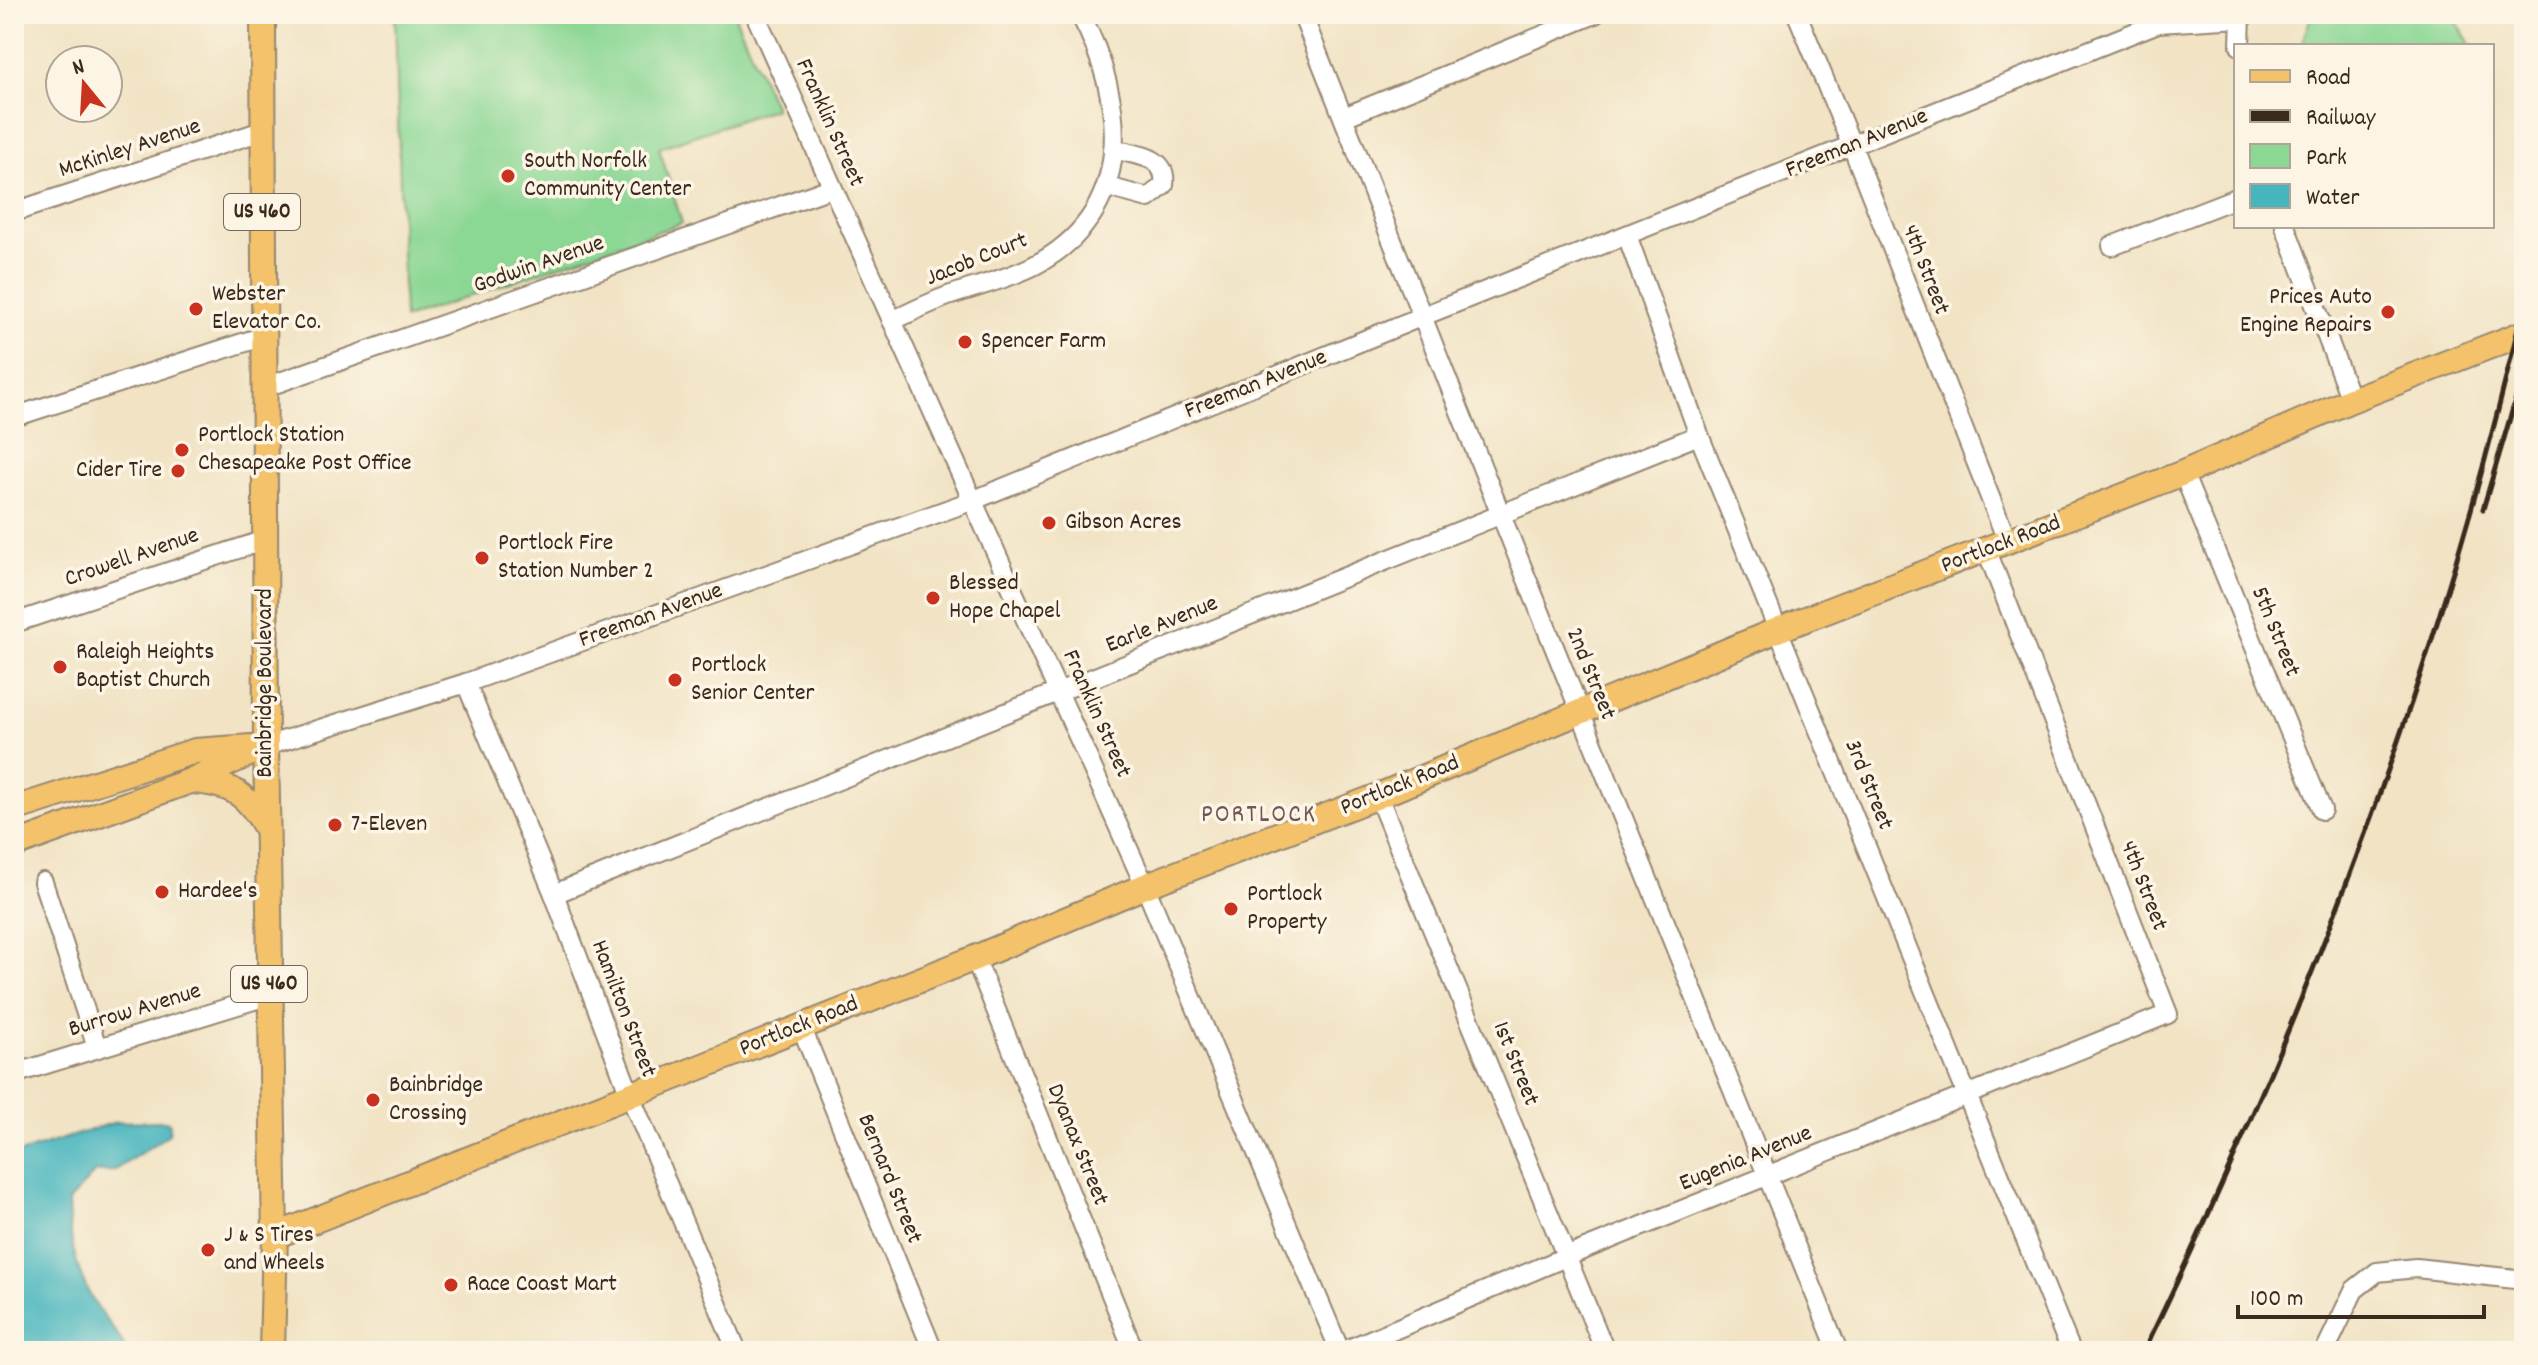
<svg xmlns="http://www.w3.org/2000/svg" width="2538" height="1365" font-family="Dekko,sans-serif">
	<style>
		.green { fill: #8bd794; stroke: #638059; stroke-width: 2 }
		.water { fill: #46b5be; stroke: #40706e; stroke-width: 2 }
		.lines { fill: none; stroke-linecap: round; stroke-linejoin: round }
		.minor-casing { stroke: #968671; stroke-width: 22 }
		.major-casing { stroke: #968671; stroke-width: 28 }
		.minor { stroke: #fff; stroke-width: 18 }
		.major { stroke: #f3c26a; stroke-width: 24 }
		.rail { stroke: #3b2a1e; stroke-width: 5 }
		.poi-dot { fill: #c8321e; stroke: #fcf5e5; stroke-width: 3 }
		.labels { text-anchor: middle; dominant-baseline: central; stroke-width: 7; stroke-linejoin: round; paint-order: stroke }
		.shield { fill: #fcf5e5; stroke: #75675a; stroke-width: 2 }
		.shield-label { font-size: 22px; font-weight: bold; fill: #3b2a1e }
		.street-label { font-size: 24px; fill: #3b2a1e; stroke: #fcf5e5 }
		.poi-label { font-size: 24px; fill: #3b2a1e; stroke: #fcf5e5; text-anchor: start }
		.neighbourhood-label { font-size: 26px; letter-spacing: 2px; fill: #715658; stroke: #fcf5e5 }
	</style>
	<rect width="100%" height="100%" fill="#fcf5e5"/>
	<filter id="ink" filterUnits="userSpaceOnUse"><feTurbulence type="fractalNoise" baseFrequency=".0125" numOctaves="2"/><feDisplacementMap in="SourceGraphic" scale="16" xChannelSelector="R" yChannelSelector="G"/><feConvolveMatrix kernelMatrix="1 2 1 2 8 2 1 2 1" color-interpolation-filters="sRGB"/></filter>
	<filter id="wash" filterUnits="userSpaceOnUse"><feTurbulence type="fractalNoise" baseFrequency=".006" numOctaves="4" result="noise"/><feDisplacementMap in="SourceGraphic" scale="32" xChannelSelector="R" yChannelSelector="G"/><feGaussianBlur stdDeviation="1.8" result="paint"/><feColorMatrix in="noise" values="0 0 0 0 0 0 0 0 0 0 0 0 0 0 0 0 0 1.4 0 .05"/><feComposite in="paint" operator="in"/></filter>
	<g filter="url(#wash)">
		<rect width="100%" height="100%" fill="#f1e3c4"/>
		<g class="green">
			<path d="M395,14H734L775,108L659,148L682,223L404,319Z"/>
			<path d="M2312,14H2452L2471,46H2301Z"/>
		</g>
		<path class="water" d="M166,1121L170,1124L169,1134L114,1171L95,1172L68,1202C69,1238 76,1273 95,1304C105,1320 119,1334 127,1351H14V1157L23,1152L116,1122Z"/>
	</g>
	<g filter="url(#ink)">
		<g class="lines">
			<defs>
				<g id="minor">
					<path d="M755,14L1145,886L1340,1351"/>
					<path d="M1302,14L1501,515L1838,1351"/>
					<path d="M1797,14L1852,146L2008,543"/>
					<path d="M2240,46L2241,14"/>
					<path d="M1344,117L1595,14"/>
					<path d="M1108,187L1148,198L1164,185C1168,155 1135,155 1113,149"/>
					<path d="M14,212L262,131"/>
					<path d="M2285,226L2351,400"/>
					<path d="M1627,235L1699,435L2071,1351"/>
					<path d="M2112,246L2236,198"/>
					<path d="M892,321C911,312 929,303 948,296C977,286 1008,279 1035,265C1136,212 1127,102 1080,14"/>
					<path d="M263,388L831,188"/>
					<path d="M14,417L264,336"/>
					<path d="M2183,473L2322,810"/>
					<path d="M14,623L265,540"/>
					<path d="M466,683L554,894L630,1095L737,1351"/>
					<path d="M266,746L466,683L974,500L1423,316L2158,23L2241,18"/>
					<path d="M1378,796L1605,1351"/>
					<path d="M43,882L97,1047"/>
					<path d="M554,894L1699,435"/>
					<path d="M975,958L1134,1351"/>
					<path d="M801,1026L933,1351"/>
					<path d="M14,1074L270,995"/>
					<path d="M1344,1351L1568,1256L2168,1014L1987,551"/>
					<path d="M2325,1351L2354,1290L2377,1272L2416,1268L2524,1280"/>
				</g>
				<g id="major">
					<path d="M263,14L266,746L275,1236L272,1351"/>
					<path d="M192,781C233,784 247,794 267,829"/>
					<path d="M14,809L195,751L251,747"/>
					<path d="M14,845L190,781L266,746"/>
					<path d="M275,1236L975,958L1145,886L1378,796L1780,629L2183,473L2351,400L2524,333"/>
				</g>
			</defs>
			<use href="#minor" class="minor-casing"/>
			<use href="#major" class="major-casing"/>
			<use href="#minor" class="minor"/>
			<use href="#major" class="major"/>
			<g class="rail">
				<path d="M2483,509L2524,371"/>
				<path d="M2144,1351C2304,1021 2444,659 2524,302"/>
			</g>
		</g>
	</g>
	<g class="poi-dot">
		<circle cx="508" cy="176" r="8"/>
		<circle cx="196" cy="309" r="8"/>
		<circle cx="2388" cy="312" r="8"/>
		<circle cx="965" cy="342" r="8"/>
		<circle cx="182" cy="450" r="8"/>
		<circle cx="178" cy="471" r="8"/>
		<circle cx="1049" cy="523" r="8"/>
		<circle cx="482" cy="558" r="8"/>
		<circle cx="933" cy="598" r="8"/>
		<circle cx="60" cy="667" r="8"/>
		<circle cx="675" cy="680" r="8"/>
		<circle cx="335" cy="825" r="8"/>
		<circle cx="162" cy="892" r="8"/>
		<circle cx="1231" cy="909" r="8"/>
		<circle cx="373" cy="1100" r="8"/>
		<circle cx="208" cy="1250" r="8"/>
		<circle cx="451" cy="1285" r="8"/>
	</g>
	<g class="labels">
		<g class="shield">
			<rect x="224" y="194" width="76" height="36" rx="6"/>
			<rect x="231" y="966" width="76" height="36" rx="6"/>
		</g>
		<g class="shield-label">
			<text x="262" y="212">US 460</text>
			<text x="269" y="984">US 460</text>
		</g>
		<g class="street-label">
			<text transform="translate(829 123) rotate(66)">Franklin Street</text>
			<text transform="translate(1857 144) rotate(-22)">Freeman Avenue</text>
			<text transform="translate(130 149) rotate(-18)">McKinley Avenue</text>
			<text transform="translate(977 260) rotate(-22)">Jacob Court</text>
			<text transform="translate(539 265) rotate(-19)">Godwin Avenue</text>
			<text transform="translate(1925 270) rotate(69)">4th Street</text>
			<text transform="translate(1256 385) rotate(-22)">Freeman Avenue</text>
			<text transform="translate(2001 545) rotate(-21)">Portlock Road</text>
			<text transform="translate(132 558) rotate(-19)">Crowell Avenue</text>
			<text transform="translate(651 616) rotate(-20)">Freeman Avenue</text>
			<text transform="translate(1162 625) rotate(-22)">Earle Avenue</text>
			<text transform="translate(2275 632) rotate(68)">5th Street</text>
			<text transform="translate(1590 674) rotate(68)">2nd Street</text>
			<text transform="translate(266 683) rotate(-90)">Bainbridge Boulevard</text>
			<text transform="translate(1096 714) rotate(66)">Franklin Street</text>
			<text transform="translate(1868 785) rotate(68)">3rd Street</text>
			<text transform="translate(1400 786) rotate(-22)">Portlock Road</text>
			<text transform="translate(2143 886) rotate(69)">4th Street</text>
			<text transform="translate(623 1009) rotate(69)">Hamilton Street</text>
			<text transform="translate(135 1011) rotate(-17)">Burrow Avenue</text>
			<text transform="translate(799 1027) rotate(-22)">Portlock Road</text>
			<text transform="translate(1515 1064) rotate(68)">1st Street</text>
			<text transform="translate(1077 1145) rotate(68)">Dyanax Street</text>
			<text transform="translate(1746 1159) rotate(-22)">Eugenia Avenue</text>
			<text transform="translate(889 1179) rotate(68)">Bernard Street</text>
		</g>
		<g class="poi-label">
			<text x="524" y="162">South Norfolk<tspan x="524" dy="28">Community Center</tspan></text>
			<text x="212" y="295">Webster<tspan x="212" dy="28">Elevator Co.</tspan></text>
			<text x="2372" y="298" text-anchor="end">Prices Auto<tspan x="2372" dy="28">Engine Repairs</tspan></text>
			<text x="981" y="342">Spencer Farm</text>
			<text x="198" y="436">Portlock Station<tspan x="198" dy="28">Chesapeake Post Office</tspan></text>
			<text x="162" y="471" text-anchor="end">Cider Tire</text>
			<text x="1065" y="523">Gibson Acres</text>
			<text x="498" y="544">Portlock Fire<tspan x="498" dy="28">Station Number 2</tspan></text>
			<text x="949" y="584">Blessed<tspan x="949" dy="28">Hope Chapel</tspan></text>
			<text x="76" y="653">Raleigh Heights<tspan x="76" dy="28">Baptist Church</tspan></text>
			<text x="691" y="666">Portlock<tspan x="691" dy="28">Senior Center</tspan></text>
			<text x="351" y="825">7-Eleven</text>
			<text x="178" y="892">Hardee's</text>
			<text x="1247" y="895">Portlock<tspan x="1247" dy="28">Property</tspan></text>
			<text x="389" y="1086">Bainbridge<tspan x="389" dy="28">Crossing</tspan></text>
			<text x="224" y="1236">J &amp; S Tires<tspan x="224" dy="28">and Wheels</tspan></text>
			<text x="467" y="1285">Race Coast Mart</text>
		</g>
		<g class="neighbourhood-label">
			<text x="1259" y="815">PORTLOCK</text>
		</g>
	</g>
	<rect width="2538" height="1365" fill="none" stroke="#fcf5e5" stroke-width="48"/>
	<rect x="2234" y="44" width="260" height="184" fill="#fcf5e5" stroke="#afa495" stroke-width="2"/>
	<rect x="2250" y="70" width="40" height="12" fill="#f3c26a" stroke="#afa495" stroke-width="2"/>
	<text x="2306" y="84" font-size="24" fill="#3b2a1e">Road</text>
	<rect x="2250" y="110" width="40" height="12" fill="#3b2a1e" stroke="#afa495" stroke-width="2"/>
	<text x="2306" y="124" font-size="24" fill="#3b2a1e">Railway</text>
	<rect x="2250" y="144" width="40" height="24" fill="#8bd794" stroke="#afa495" stroke-width="2"/>
	<text x="2306" y="164" font-size="24" fill="#3b2a1e">Park</text>
	<rect x="2250" y="184" width="40" height="24" fill="#46b5be" stroke="#afa495" stroke-width="2"/>
	<text x="2306" y="204" font-size="24" fill="#3b2a1e">Water</text>
	<g transform="translate(84 84) rotate(342)"><circle r="38" fill="#fcf5e5" stroke="#afa495" stroke-width="2"/>
	<path d="M0-6L14 30L0 20L-14 30Z" fill="#c8321e"/>
	<text y="-12" font-size="22" font-weight="bold" text-anchor="middle" fill="#3b2a1e">N</text>
	</g>
	<path d="M2238 1305v12h246v-12" fill="none" stroke="#3b2a1e" stroke-width="4"/>
	<text x="2250" y="1305" font-size="24" fill="#3b2a1e" stroke="#fcf5e5" stroke-width="6" paint-order="stroke">100 m</text>
</svg>
